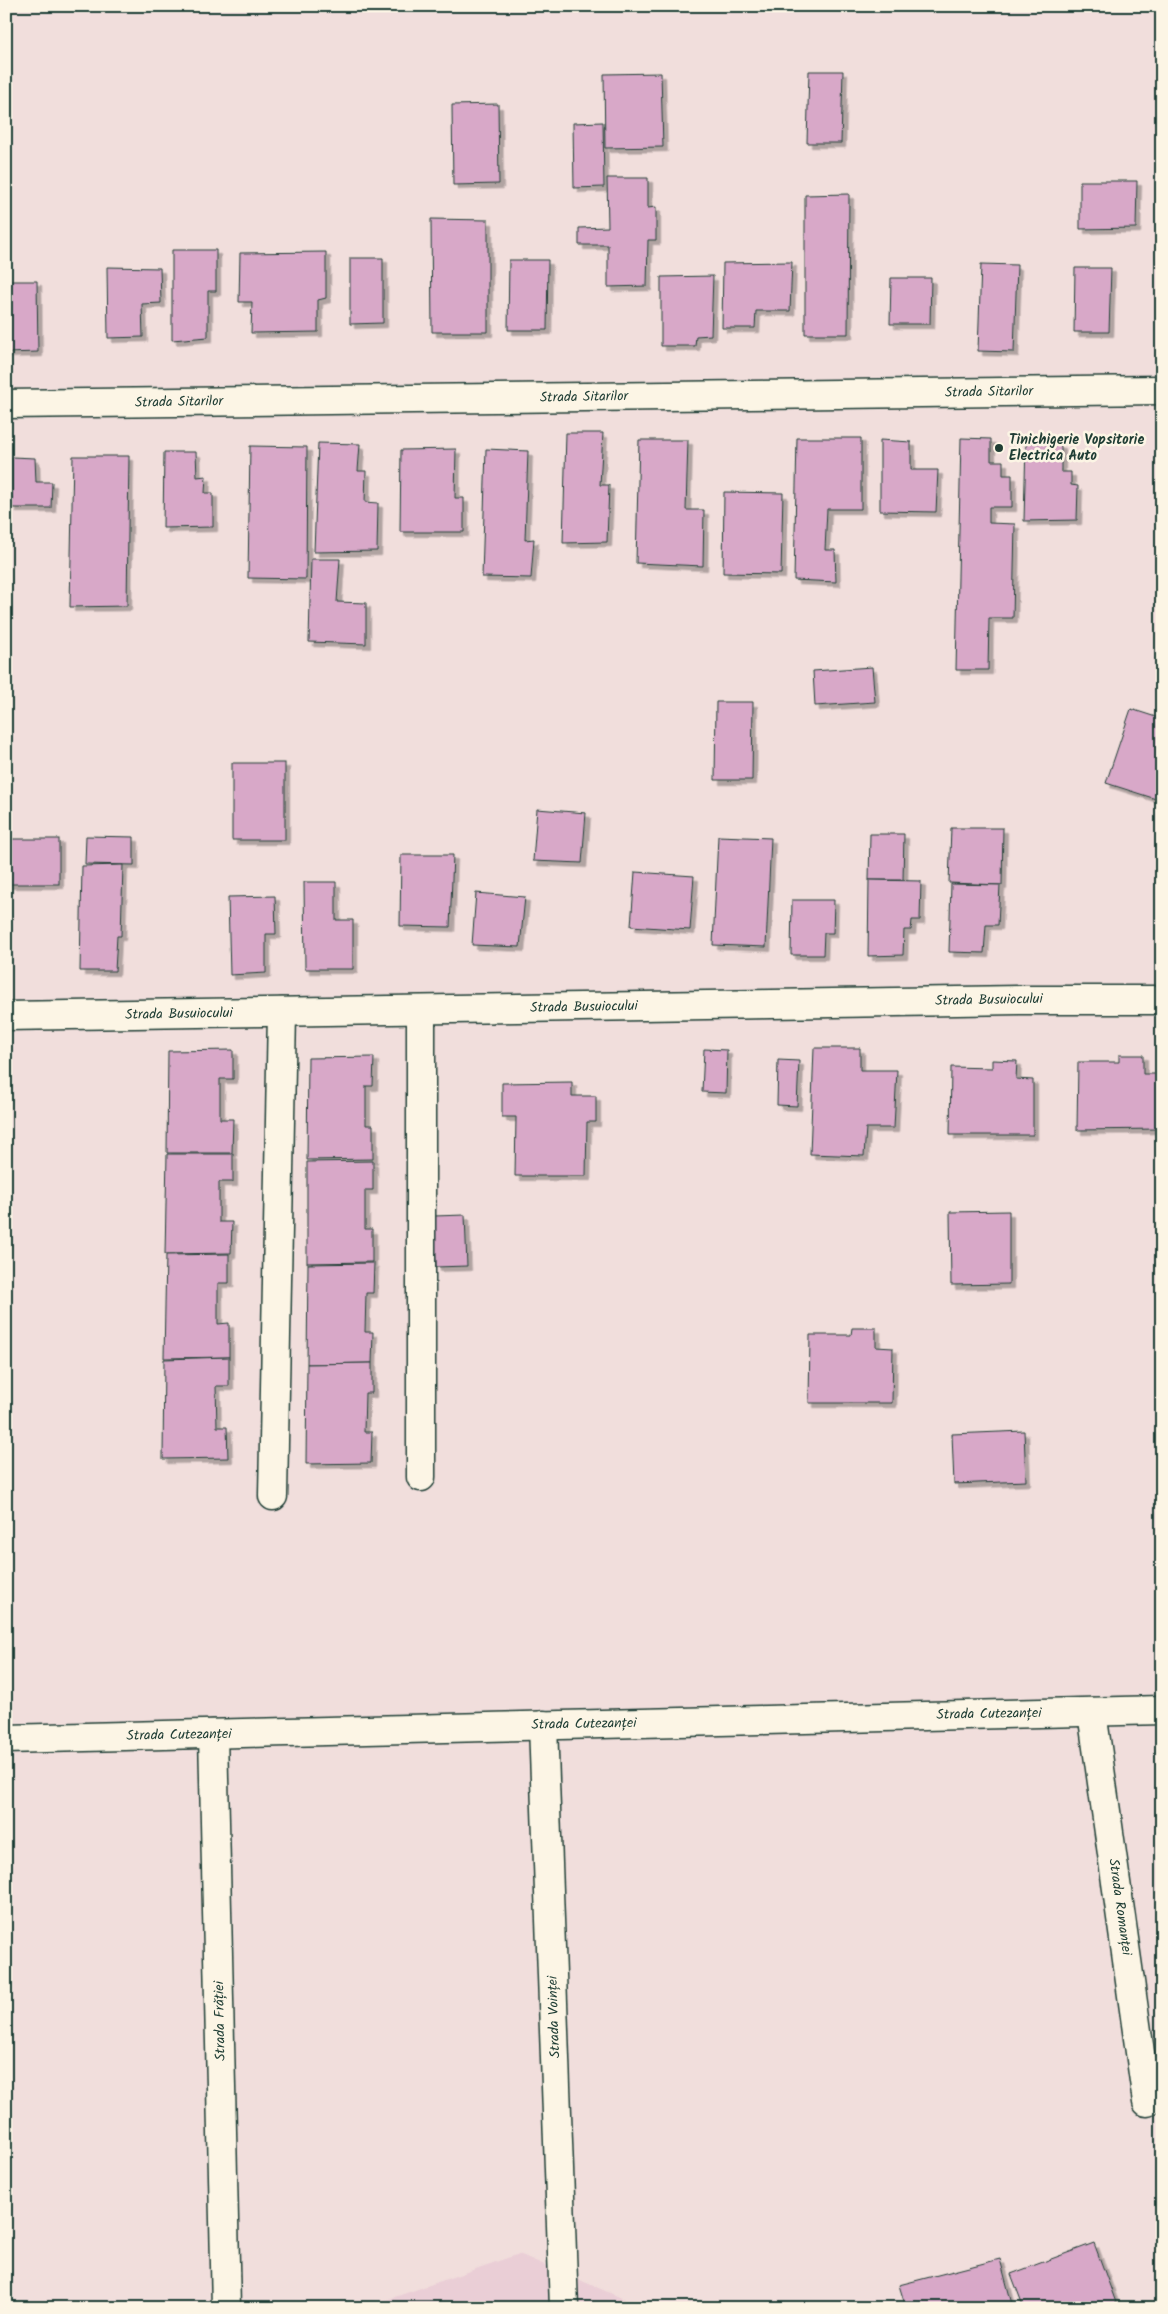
<svg xmlns="http://www.w3.org/2000/svg" width="1168" height="2314" font-family="Kalam,sans-serif">
	<style>
		.built { fill: #eaced6 }
		.building { fill: #d8a8c8; stroke: #1f3d34; filter: url(#shadow) }
		.lines { fill: none; stroke-linecap: round; stroke-linejoin: round }
		.street-casing { stroke: #1f3d34; stroke-width: 31 }
		.street { stroke: #fcf5e5; stroke-width: 28 }
		.poi-dot { fill: #1f3d34; stroke: #fcf5e5; stroke-width: 2 }
		.labels { text-anchor: middle; dominant-baseline: central; stroke-width: 5; stroke-linejoin: round; paint-order: stroke }
		.street-label { font-size: 14px; fill: #1f3d34; stroke: #fcf5e5 }
		.poi-label { font-size: 14px; font-weight: bold; fill: #1f3d34; stroke: #fcf5e5; text-anchor: start }
	</style>
	<defs>
		<filter id="shadow"><feDropShadow dx="4.5" dy="4.5" stdDeviation="0" flood-color="#0004"/></filter>
	</defs>
	<rect width="100%" height="100%" fill="#f1dedc"/>
	<filter id="ink" filterUnits="userSpaceOnUse"><feTurbulence type="fractalNoise" baseFrequency=".02" numOctaves="2"/><feDisplacementMap in="SourceGraphic" scale="10" xChannelSelector="R" yChannelSelector="G"/><feConvolveMatrix kernelMatrix="1 2 1 2 8 2 1 2 1" color-interpolation-filters="sRGB"/></filter>
	<g filter="url(#ink)">
		<path class="built" d="M519,2254L645,2308H363Z"/>
		<g class="building">
			<path d="M809,71H843L841,143H807Z"/>
			<path d="M661,73L663,147L605,148L604,74Z"/>
			<path d="M498,104L499,184L453,185L452,105Z"/>
			<path d="M603,122L604,187L574,188L573,123Z"/>
			<path d="M607,178H648V208L656,207V240H648L647,286L608,287V245H579V228L608,227Z"/>
			<path d="M1080,181H1137L1136,228L1080,229Z"/>
			<path d="M849,194L848,334H805V195Z"/>
			<path d="M431,219L488,220V332H432Z"/>
			<path d="M172,250H216V291H208V337L172,340Z"/>
			<path d="M326,252V298L318,300V332L251,333L252,302H239L240,253Z"/>
			<path d="M350,258H383V323L350,324Z"/>
			<path d="M509,260H548L547,330H508Z"/>
			<path d="M792,262L790,311H756L755,328H722L723,263Z"/>
			<path d="M981,264L1017,265L1014,352L978,351Z"/>
			<path d="M107,267L160,268L161,303L142,304L143,337L108,338Z"/>
			<path d="M1075,268H1111L1109,332H1074Z"/>
			<path d="M713,276L711,335L696,336L695,346H661V277Z"/>
			<path d="M891,278H931L930,324H890Z"/>
			<path d="M6,281H37L38,352L6,353Z"/>
			<path d="M566,433H603L600,485H609L607,542L563,543Z"/>
			<path d="M797,438H861V509H827L825,550H835L836,582L794,580Z"/>
			<path d="M961,438L991,439V461H1003V475H1012V507H989V523L1015,524L1013,618H989L988,670H956Z"/>
			<path d="M639,440H688L686,510H704L703,566L636,563Z"/>
			<path d="M880,440L911,442V470H938L936,512L880,511Z"/>
			<path d="M1026,442L1061,444V472H1071V485L1078,486L1077,520L1024,521Z"/>
			<path d="M318,443L360,444L358,471H366L365,502L378,503L377,551L314,552Z"/>
			<path d="M250,446L307,447L306,579L248,578Z"/>
			<path d="M456,449L455,498H464V532H400L401,450Z"/>
			<path d="M486,449L528,451L525,540L534,539L531,578L482,577Z"/>
			<path d="M164,452H196L197,477L206,476L205,493H213V527L163,528Z"/>
			<path d="M73,456H129L127,606L70,607Z"/>
			<path d="M12,457L35,458L36,482H52L51,508H12Z"/>
			<path d="M724,492L783,493L781,574L723,573Z"/>
			<path d="M311,559H340L337,602L366,603V644L309,642Z"/>
			<path d="M872,667L875,702L815,706L813,671Z"/>
			<path d="M716,702H753L752,780H715Z"/>
			<path d="M1131,709L1162,719V791L1159,800L1106,783Z"/>
			<rect x="232" y="763" width="53" height="77"/>
			<path d="M537,809L586,813L582,863L533,861Z"/>
			<path d="M951,828H1003L1002,885L949,883Z"/>
			<path d="M870,834H904L903,880H869Z"/>
			<path d="M86,836L134,837V865L85,864Z"/>
			<path d="M718,836L771,838L766,947L713,945Z"/>
			<rect x="6" y="839" width="53" height="45"/>
			<path d="M401,855H453L450,927L400,926Z"/>
			<path d="M123,865L121,936H117L115,971H80L82,866Z"/>
			<path d="M635,872L694,876L690,930L631,926Z"/>
			<path d="M869,880L921,881L920,920H912L911,930H904L903,955L868,956Z"/>
			<path d="M304,882H336V920H353V969H305Z"/>
			<path d="M951,884L1000,885L998,925H986L984,953L949,952Z"/>
			<path d="M476,893L525,897L520,947L472,945Z"/>
			<path d="M275,896L276,934H266V973L230,975L228,897Z"/>
			<path d="M792,900H834L833,933H824L823,955H791Z"/>
			<path d="M814,1048H860V1070H897L894,1128H866L864,1156L810,1154Z"/>
			<path d="M704,1049L727,1050L726,1093L702,1092Z"/>
			<path d="M233,1050V1079H220V1119H233L232,1153H167L168,1051Z"/>
			<path d="M1119,1055H1143V1074H1160L1159,1129L1077,1130L1078,1062H1119Z"/>
			<path d="M374,1057L373,1086H366V1125H373V1159L307,1160L308,1058Z"/>
			<path d="M778,1060L799,1061L797,1106L777,1105Z"/>
			<path d="M992,1060L1017,1061L1016,1079L1033,1080V1135H950L951,1067L992,1068Z"/>
			<path d="M572,1082V1096H596V1122H587L586,1176H515L516,1117H502V1083Z"/>
			<path d="M167,1154H233V1182H219V1222H232L231,1253L165,1254Z"/>
			<path d="M373,1161V1190H365V1229H372V1262L307,1263V1162Z"/>
			<path d="M1009,1211V1284L951,1285L950,1212Z"/>
			<path d="M465,1215L467,1266L436,1267L434,1216Z"/>
			<path d="M229,1254V1283H218V1324L229,1323V1357L164,1358L166,1255Z"/>
			<path d="M374,1263L373,1293H366L365,1332H373L372,1363L307,1364L308,1264Z"/>
			<path d="M852,1328H876V1347L893,1348L892,1403H809L810,1335H851Z"/>
			<path d="M229,1357V1386H216L217,1427H227L228,1458L163,1459L164,1359Z"/>
			<path d="M372,1363V1393H365L364,1432H372L371,1463L306,1464L307,1364Z"/>
			<path d="M1024,1431L1026,1481L954,1484L952,1434Z"/>
			<path d="M1094,2243L1118,2308H1024L1011,2274Z"/>
			<path d="M1000,2259L1013,2308H906L899,2285Z"/>
		</g>
		<g class="lines">
			<defs>
				<g id="street">
					<path d="M6,404L1162,390"/>
					<path d="M6,1016L1019,1000H1162"/>
					<path d="M421,1477V1010"/>
					<path d="M273,1496L282,1012"/>
					<path d="M1092,1712L1147,2102"/>
					<path d="M543,1725L564,2308"/>
					<path d="M213,1734L226,2308"/>
					<path d="M6,1739L1162,1710"/>
				</g>
			</defs>
			<use href="#street" class="street-casing"/>
			<use href="#street" class="street"/>
		</g>
	</g>
	<circle class="poi-dot" cx="999" cy="448" r="5"/>
	<g class="labels">
		<g class="street-label">
			<text transform="translate(989 392) rotate(-1)">Strada Sitarilor</text>
			<text transform="translate(584 397) rotate(-1)">Strada Sitarilor</text>
			<text transform="translate(179 402) rotate(-1)">Strada Sitarilor</text>
			<text transform="translate(989 1000) rotate(-1)">Strada Busuiocului</text>
			<text transform="translate(584 1007) rotate(-1)">Strada Busuiocului</text>
			<text transform="translate(179 1014) rotate(-1)">Strada Busuiocului</text>
			<text transform="translate(989 1714) rotate(-1)">Strada Cutezanței</text>
			<text transform="translate(584 1724) rotate(-1)">Strada Cutezanței</text>
			<text transform="translate(179 1735) rotate(-1)">Strada Cutezanței</text>
			<text transform="translate(1120 1907) rotate(82)">Strada Romanței</text>
			<text transform="translate(554 2017) rotate(-92)">Strada Voinței</text>
			<text transform="translate(220 2021) rotate(-91)">Strada Frăției</text>
		</g>
		<g class="poi-label">
			<text x="1009" y="440">Tinichigerie Vopsitorie<tspan x="1009" dy="16">Electrica Auto</tspan></text>
		</g>
	</g>
	<rect width="1168" height="2314" fill="none" stroke="#fcf5e5" stroke-width="25"/>
	<rect x="12" y="12" width="1143" height="2289" fill="none" stroke="#1f3d34" stroke-width="2" filter="url(#ink)"/>
</svg>
